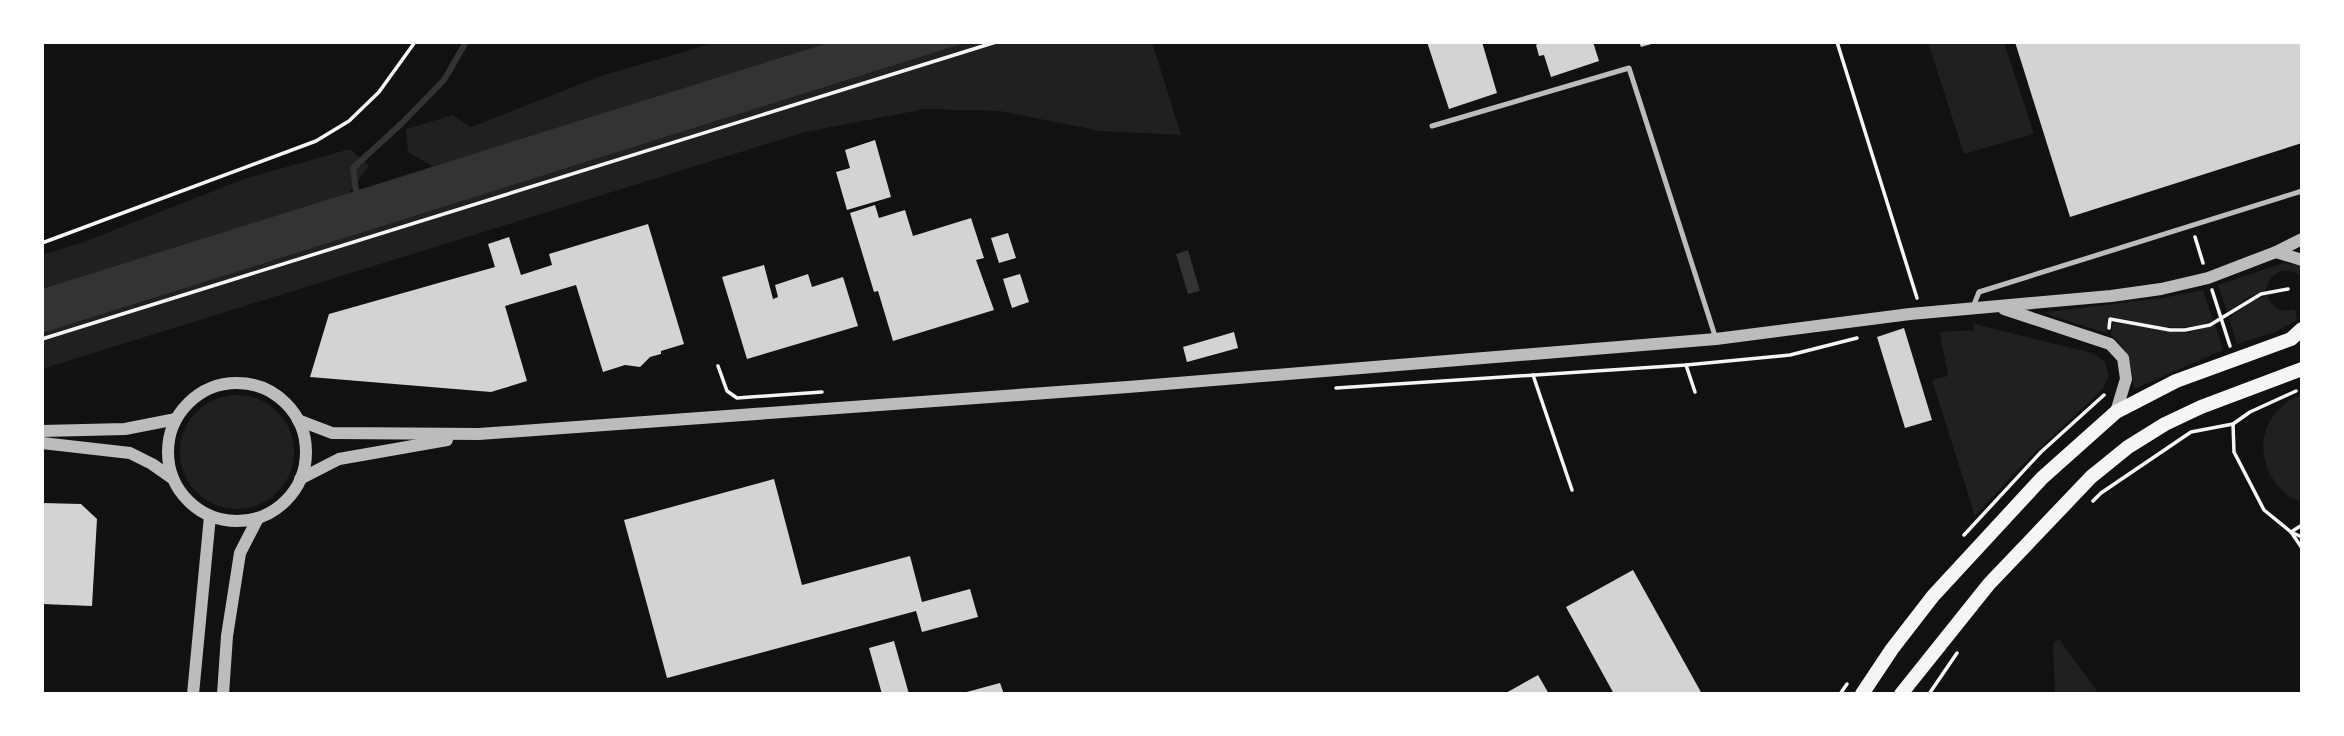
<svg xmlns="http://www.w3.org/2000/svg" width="2344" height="736" font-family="Cabin,sans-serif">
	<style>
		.green { fill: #202020 }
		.water { fill: #333 }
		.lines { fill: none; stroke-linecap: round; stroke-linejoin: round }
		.stream { stroke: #333; stroke-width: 6 }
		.building { fill: #d3d3d3 }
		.path { stroke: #f5f5f5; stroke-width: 3.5 }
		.service { stroke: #bcbcbc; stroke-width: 5 }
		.tertiary { stroke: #bcbcbc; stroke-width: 12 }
		.secondary { stroke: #f5f5f5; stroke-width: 14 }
	</style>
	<rect width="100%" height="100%" fill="#111"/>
	<g class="green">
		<path d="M717,42H831L434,167L408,152L406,129L453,115L471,127L601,76Z"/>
		<path d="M968,42H1152L1181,135L1101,131L1000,111L925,109L805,132L42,369V333Z"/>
		<path d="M1928,42H2004L2034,134L1964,154Z"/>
		<path d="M350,149L369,166L348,194L42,289V255L81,243L244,179Z"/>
		<path d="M2284,263L2302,266V277C2287,265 2270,271 2266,290L2249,297L2227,312L2218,285Z"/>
		<path d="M2203,290L2213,320C2181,336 2142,322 2108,316L2106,333L2050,315L2046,312L2163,298Z"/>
		<path d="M2267,295C2272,308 2281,314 2295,309L2297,320L2275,332L2237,344L2229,318L2251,302Z"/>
		<path d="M2113,322L2186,333L2215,325L2223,350L2134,389C2130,365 2133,353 2111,335Z"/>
		<path d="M1974,324L2092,353L2104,361L2109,376L2103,389L2028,459L1975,516L1932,380L1948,376L1940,332L1974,330Z"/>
		<path d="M2302,394V501C2290,499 2283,493 2276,483C2251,450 2264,409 2302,394Z"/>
		<circle cx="237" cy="452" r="57"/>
		<path d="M2059,639L2099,694H2055L2053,644Z"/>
	</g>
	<g class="water">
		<path d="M831,42H968L42,333V289Z"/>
		<path d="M1188,250L1200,291L1188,294L1176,254Z"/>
	</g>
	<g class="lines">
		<path class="stream" d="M357,198L353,168L402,123L444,80L466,42"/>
	</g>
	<g class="building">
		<path d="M1427,42H1482L1497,93L1449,109Z"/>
		<path d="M1540,42H1593L1599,61L1551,77L1544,55L1539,56L1536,45Z"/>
		<path d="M1639,42H1655V43L1641,47Z"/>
		<path d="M2015,42H2302V143L2070,217Z"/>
		<path d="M875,140L891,197L847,210L836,172L850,168L845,150Z"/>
		<path d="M875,205L879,218L905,210L913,236L971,218L984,258L976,260L994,310L893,341L878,291L874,292L850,213Z"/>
		<path d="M648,224L684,344L661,351V354L650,357L640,367L625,365L603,372L576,285L505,306L527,381L491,392L310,377L329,314L495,267L488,244L509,237L521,275L552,265L549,254Z"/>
		<path d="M1008,233L1016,258L999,263L991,238Z"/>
		<path d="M764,265L773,299L778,297L775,285L808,274L812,287L843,277L858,326L747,359L722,277Z"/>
		<path d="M1020,274L1029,302L1012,308L1003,279Z"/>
		<path d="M1904,328L1932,420L1905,428L1877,337Z"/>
		<path d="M1234,332L1238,348L1187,362L1183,347Z"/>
		<path d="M774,479L802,585L910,556L922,602L970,589L978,617L922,632L916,611L667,678L624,520Z"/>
		<path d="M42,503L81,504L97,519L92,606L42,604Z"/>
		<path d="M1633,570L1702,694H1614L1566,607Z"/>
		<path d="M894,641L909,694H882L869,648Z"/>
		<path d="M1538,675L1549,694H1504Z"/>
		<path d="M1000,683L1004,694H963V693Z"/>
	</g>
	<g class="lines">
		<g class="path">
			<path d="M1837,42L1917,298"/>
			<path d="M2195,237L2203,263"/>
			<path d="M42,243L316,141L349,121L379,92L415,42"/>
			<path d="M2212,290L2230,346"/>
			<path d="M2109,328L2110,319L2170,330H2185L2210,325L2261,294L2288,289"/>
			<path d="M42,339L996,42"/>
			<path d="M1686,365L1695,392"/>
			<path d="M718,366L727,391L737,398L822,392"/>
			<path d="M1533,375L1572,490"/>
			<path d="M1336,388L1686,365L1790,355L1857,338"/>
			<path d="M2233,424L2234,452L2264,510L2291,532L2302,548"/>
			<path d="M2093,501L2101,493L2191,432L2233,424L2250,412L2296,391"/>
			<path d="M2291,532L2302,525"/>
			<path d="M2293,533L2302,537"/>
			<path d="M1964,535L2041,452L2104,395"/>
			<path d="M1840,694L1847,684"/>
			<path d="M1929,694L1957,653"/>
		</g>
		<g class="service">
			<path d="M1432,126L1629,68L1716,339"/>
			<path d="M1973,307L1979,292L2302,191"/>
		</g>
		<g class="tertiary">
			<path d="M2276,252L2302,260"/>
			<path d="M2004,309L2110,344L2123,358L2126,379L2116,412"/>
			<circle cx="237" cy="452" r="69"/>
			<path d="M298,420L332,433L479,434L1128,387L1716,339L1910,314L2111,296L2161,289L2208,278L2276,252L2302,239"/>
			<path d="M42,431L125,429L176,419"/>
			<path d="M42,443L130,453L152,464L172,478"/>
			<path d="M300,479L339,459L447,440"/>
			<path d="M193,694L210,516"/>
			<path d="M223,694L227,636L240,553L258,518"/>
		</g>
		<g class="secondary">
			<path d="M1862,694L1892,649L1933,596L2042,478L2116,412L2176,381L2291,339L2302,329"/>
			<path d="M1901,694L1989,584L2091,477L2128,447L2165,424L2201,407L2302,369"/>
		</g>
	</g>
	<rect width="2344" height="736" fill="none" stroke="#ffffff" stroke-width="88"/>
</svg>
